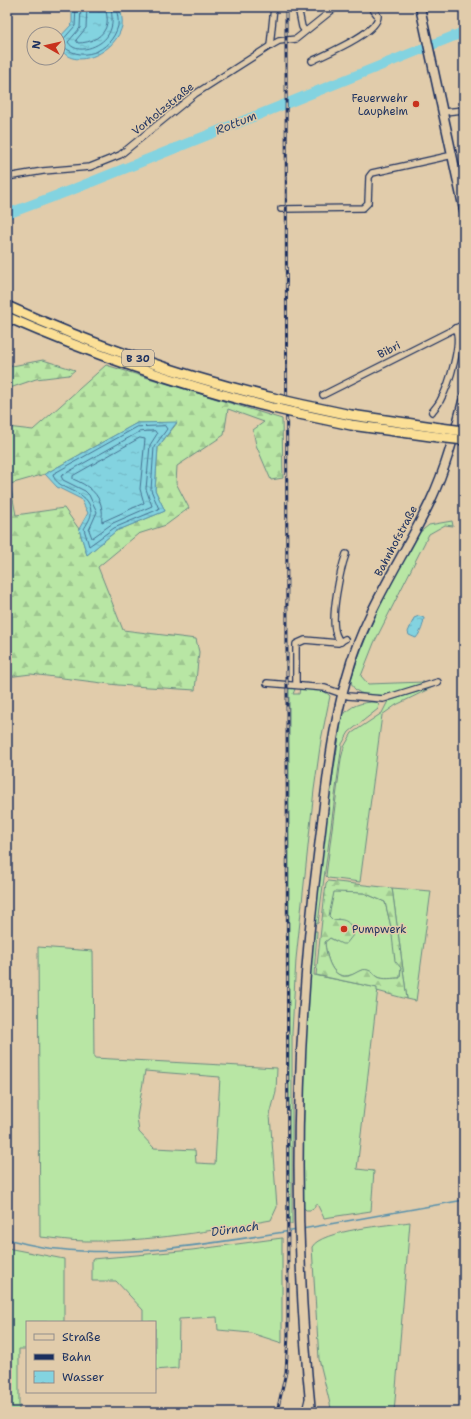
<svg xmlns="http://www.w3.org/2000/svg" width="471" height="1419" font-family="'Shantell Sans',sans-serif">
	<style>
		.grass { fill: #b8e6a4; stroke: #6a8a81; fill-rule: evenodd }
		.forest { fill: url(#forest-firs); stroke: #6a8a81; fill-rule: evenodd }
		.water { fill: url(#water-ripples); stroke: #5991ac }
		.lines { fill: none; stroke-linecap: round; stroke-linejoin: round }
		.shore { stroke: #457192; stroke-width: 1 }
		.stream { stroke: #5991ac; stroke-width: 1.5 }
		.river { stroke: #83d3e0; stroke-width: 10 }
		.minor-casing { stroke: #1b2f5e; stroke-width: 8 }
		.secondary-casing { stroke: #1b2f5e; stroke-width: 11 }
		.trunk-casing { stroke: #1b2f5e; stroke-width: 12 }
		.minor { stroke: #e1ccab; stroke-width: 5.5 }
		.secondary { stroke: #e1ccab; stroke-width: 8 }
		.trunk { stroke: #fbdf96; stroke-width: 9 }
		.rail-casing { stroke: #1b2f5e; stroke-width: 3 }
		.rail { stroke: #e1ccab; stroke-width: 1.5; stroke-dasharray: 4.5; stroke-linecap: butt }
		.trunk-bridge-casing { stroke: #1b2f5e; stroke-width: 12; stroke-linecap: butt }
		.trunk-bridge { stroke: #fbdf96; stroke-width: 9 }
		.poi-dot { fill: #c8321e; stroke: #e1ccab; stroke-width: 1.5 }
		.labels { text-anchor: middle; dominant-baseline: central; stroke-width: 3; stroke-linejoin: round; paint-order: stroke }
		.shield { fill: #e1ccab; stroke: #565e75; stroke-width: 1 }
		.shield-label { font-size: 10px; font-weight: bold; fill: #1b2f5e }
		.poi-label { font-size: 11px; fill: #1b2f5e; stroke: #e1ccab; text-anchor: end }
		.street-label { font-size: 11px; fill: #1b2f5e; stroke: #e1ccab }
		.water-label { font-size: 12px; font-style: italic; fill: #253f6b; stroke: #e1ccab }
	</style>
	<defs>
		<pattern id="forest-firs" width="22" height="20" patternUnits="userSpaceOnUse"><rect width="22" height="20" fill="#b8e6a4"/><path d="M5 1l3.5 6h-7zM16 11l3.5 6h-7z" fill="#9ec690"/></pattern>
		<pattern id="water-ripples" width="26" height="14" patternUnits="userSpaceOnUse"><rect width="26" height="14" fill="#83d3e0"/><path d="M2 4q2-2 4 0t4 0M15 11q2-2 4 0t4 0" fill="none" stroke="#71b5c3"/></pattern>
	</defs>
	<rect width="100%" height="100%" fill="#e1ccab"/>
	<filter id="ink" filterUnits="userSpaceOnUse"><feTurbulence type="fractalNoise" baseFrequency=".025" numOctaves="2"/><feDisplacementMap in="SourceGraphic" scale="8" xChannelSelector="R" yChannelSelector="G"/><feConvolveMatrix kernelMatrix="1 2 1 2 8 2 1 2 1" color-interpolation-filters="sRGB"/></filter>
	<g filter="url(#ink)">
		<g class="grass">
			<path d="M452,521L453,526L445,525L429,534L374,643L361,676L368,684L424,682C410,693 351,707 351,679C367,627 392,580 419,533L429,525Z"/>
			<path d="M433,687L396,705L382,715L360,882L328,878L326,876L341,759L344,747L352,733L382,713L388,701Z"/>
			<path d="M290,688L295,689L293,694H299L300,688C310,689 323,688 330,696L321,740L314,790L296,959L292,1033V1224H289V690Z"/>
			<path d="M376,702L379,705L378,709L349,732L342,744L318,923L316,924L313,923L325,826L342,717C350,705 362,702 376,702Z"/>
			<path d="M392,888L431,891L416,1001L407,999Z"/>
			<path d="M334,891L364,893L385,902L401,968L400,978C393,978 384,980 378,977C373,974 371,970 365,970C360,969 356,974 351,975C332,982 326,956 325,942L330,938L336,941L339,919L333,921L328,916Z"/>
			<path d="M314,931H317L314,975L378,988L357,1169L374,1171L371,1211L324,1218L317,1204H315V1207L310,1210H306L302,1206L305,1042L312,935Z"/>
			<path d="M38,947L93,951L94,1058L277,1068L276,1092L270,1115L277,1207L271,1220C210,1231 149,1242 86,1241C70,1241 55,1238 40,1237ZM145,1071L220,1077L215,1164L196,1163L195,1150L154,1148L139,1132L137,1117Z"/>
			<path d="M410,1222L394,1412H332L319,1359L312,1247C321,1230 390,1225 410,1222Z"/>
			<path d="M282,1238V1343L251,1333L218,1330L217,1317L179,1319L178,1368L155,1370V1322H143V1310L116,1281H92V1259L192,1250Z"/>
			<path d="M7,1248L64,1259V1322H27V1349H19V1412H7Z"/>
		</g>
		<g class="forest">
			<path d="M43,360L75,370L69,375L36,379L7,389V367Z"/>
			<path d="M106,365L282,419L283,478L271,480L256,445L253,430L264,422L228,409L224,435L177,466L176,483L189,508L166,525L138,534L98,567L123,630L196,639L199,652L195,690L118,685L31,674L7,677V427L33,430ZM137,423H177L158,447L155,490L165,511L116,531L87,555L79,529L64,508L16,515L10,484L45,474Z"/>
			<path d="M328,881L392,888L407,999L377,991V988L316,975L326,883ZM334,892L364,893L385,902L391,927L395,961L401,968L400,978C393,978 383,980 378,977C375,975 372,971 368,970C361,968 357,973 351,975C332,982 326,956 325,942L330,938L342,944H346L353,935C352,922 345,918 333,920L329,916Z"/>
		</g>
		<g class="water">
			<path d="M72,7H120C121,13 123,20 122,26C115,57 62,75 58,39L72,24Z"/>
			<path d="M177,422L158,447L155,490L165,511L116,531L87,555L79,529L88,513L81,499L57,487L45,474L137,423Z"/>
			<path d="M419,616L424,618C423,626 421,632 416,638L409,635L408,632L414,618Z"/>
		</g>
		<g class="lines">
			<g class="shore">
				<path d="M76,7L75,26L60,43C79,65 111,52 118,26C119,20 117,13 116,7"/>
				<path d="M81,7L80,28L68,42C76,56 101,47 108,35C114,25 112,18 111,7"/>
				<path d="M87,7L86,28L76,40L78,43C90,43 105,37 107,23C108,18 106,12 105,7"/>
				<path d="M165,426L167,429L154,447L151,490L159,509L114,528L89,546L84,529C86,525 92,517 91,512C90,488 56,492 53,474L137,427Z"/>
				<path d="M155,431L157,434L150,445L146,489L152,506L113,523L92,538L89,530L97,512L89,495L85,491L63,480L61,476L139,432Z"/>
				<path d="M140,438L145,439L140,489L144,503L102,522C101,518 103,515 102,510C100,493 87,485 73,479V476Z"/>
			</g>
			<g class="stream">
				<path d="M302,1229L464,1200"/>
				<path d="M7,1239C23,1243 41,1248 58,1249C137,1258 218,1242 297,1230"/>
			</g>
			<path class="river" d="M7,214L74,189L464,32"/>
			<defs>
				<g id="minor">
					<path d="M298,7L302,27L305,31"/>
					<path d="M270,46L274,7"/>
					<path d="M312,61C326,54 378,33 378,16L371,7"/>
					<path d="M444,112L464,110"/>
					<path d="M7,177L43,171L90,167L120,155L195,94L270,46L279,41L296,39L336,7"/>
					<path d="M281,209L363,208L368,203L369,177L372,173L453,155"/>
					<path d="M323,395L464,324"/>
					<path d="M432,412C435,408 439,404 441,399C449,385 463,341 455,328"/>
					<path d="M341,642C339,640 337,637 336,634C330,618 340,571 346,554"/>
					<path d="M267,683L325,688L348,696L383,699L438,682"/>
					<path d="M296,685V644L305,640L338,643L345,639"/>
					<path d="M305,1412L308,1400"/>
				</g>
				<g id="secondary">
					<path d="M420,7L464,210"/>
					<path d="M311,1412C292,1224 295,1034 319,847C326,790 331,732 347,676C364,613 402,560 430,502C446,468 455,433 464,397"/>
				</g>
				<g id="trunk">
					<path d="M7,306C93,345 181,376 273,398"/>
					<path d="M7,317C94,355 181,385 273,408"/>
					<path d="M299,404L351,415L440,428"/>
					<path d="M299,414L351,425L438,437"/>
				</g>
			</defs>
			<use href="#minor" class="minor-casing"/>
			<use href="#secondary" class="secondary-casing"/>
			<use href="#trunk" class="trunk-casing"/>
			<use href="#minor" class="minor"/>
			<use href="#secondary" class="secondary"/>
			<use href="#trunk" class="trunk"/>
			<defs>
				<path id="rail" d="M277,1412L286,1372L288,1335L286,7"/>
			</defs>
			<use href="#rail" class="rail-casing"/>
			<use href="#rail" class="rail"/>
			<defs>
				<g id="trunk-bridge">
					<path d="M273,398L299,404"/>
					<path d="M273,408L299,414"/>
					<path d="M440,428L464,431"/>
					<path d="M438,437L464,440"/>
				</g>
			</defs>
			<use href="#trunk-bridge" class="trunk-bridge-casing"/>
			<use href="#trunk-bridge" class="trunk-bridge"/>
		</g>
	</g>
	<g class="poi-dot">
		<circle cx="416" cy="104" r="4"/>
		<circle cx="344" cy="929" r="4"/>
	</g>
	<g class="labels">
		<rect class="shield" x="122" y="350" width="32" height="16" rx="3"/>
		<g class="shield-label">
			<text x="138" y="358">B 30</text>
		</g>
		<g class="poi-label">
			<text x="408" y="98">Feuerwehr<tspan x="408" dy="13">Laupheim</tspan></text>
			<text x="352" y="929" text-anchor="start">Pumpwerk</text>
		</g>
		<g class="street-label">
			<text transform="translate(163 109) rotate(-39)">Vorholzstraße</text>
			<text transform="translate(389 350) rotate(-27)">Bibri</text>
			<text transform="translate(396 541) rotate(-62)">Bahnhofstraße</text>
		</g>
		<g class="water-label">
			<text transform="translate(236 123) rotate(-22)">Rottum</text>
			<text transform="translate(235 1229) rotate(-8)">Dürnach</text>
		</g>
	</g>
	<rect width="471" height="1419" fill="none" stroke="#e1ccab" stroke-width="24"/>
	<rect x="12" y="12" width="447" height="1395" fill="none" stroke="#1b2f5e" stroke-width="1.5" filter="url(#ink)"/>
	<rect x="26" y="1321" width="130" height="72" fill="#e1ccab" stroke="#928d8c"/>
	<rect x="34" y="1334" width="20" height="6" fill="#e1ccab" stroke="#928d8c"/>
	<text x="62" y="1341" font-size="12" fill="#1b2f5e">Straße</text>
	<rect x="34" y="1354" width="20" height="6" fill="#1b2f5e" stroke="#928d8c"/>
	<text x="62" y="1361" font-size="12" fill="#1b2f5e">Bahn</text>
	<rect x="34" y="1371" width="20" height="12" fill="url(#water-ripples)" stroke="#928d8c"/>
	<text x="62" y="1381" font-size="12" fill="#1b2f5e">Wasser</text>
	<g transform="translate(46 46) rotate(278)"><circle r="19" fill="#e1ccab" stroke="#928d8c"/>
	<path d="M0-3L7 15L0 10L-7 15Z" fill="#c8321e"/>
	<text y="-6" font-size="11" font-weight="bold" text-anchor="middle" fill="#1b2f5e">N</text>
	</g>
</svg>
